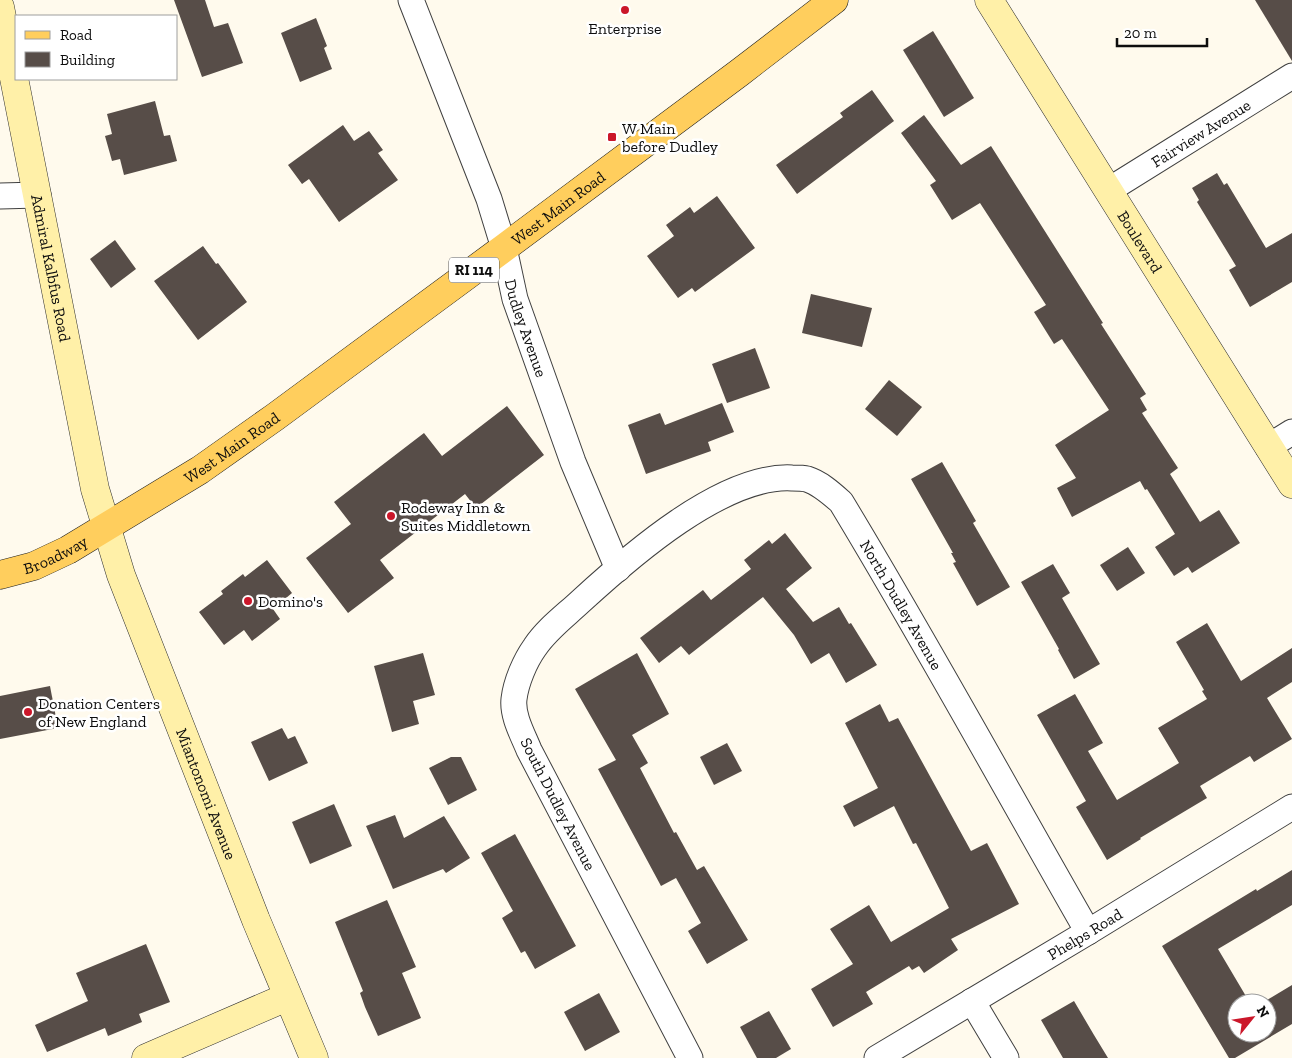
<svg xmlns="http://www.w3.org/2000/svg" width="1292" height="1058" font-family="'Zilla Slab',serif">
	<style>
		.building { fill: #574d48 }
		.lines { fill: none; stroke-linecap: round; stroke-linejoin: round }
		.street-casing { stroke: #404040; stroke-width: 27 }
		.secondary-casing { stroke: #2f2f2f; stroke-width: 29 }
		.primary-casing { stroke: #1e1e1e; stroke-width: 29 }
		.street { stroke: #fff; stroke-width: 25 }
		.secondary { stroke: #fff0a8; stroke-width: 28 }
		.primary { stroke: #ffce5d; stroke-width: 28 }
		.poi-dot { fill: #cb172a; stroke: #fff; stroke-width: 2 }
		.labels { text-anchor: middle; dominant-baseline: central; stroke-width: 5; stroke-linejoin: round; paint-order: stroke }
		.shield { fill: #fff; stroke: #565656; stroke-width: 1 }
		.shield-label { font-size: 15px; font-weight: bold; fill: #0d0d0d }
		.poi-label { font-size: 16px; fill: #0d0d0d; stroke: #fff; text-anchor: start }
		.street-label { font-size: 16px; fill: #0d0d0d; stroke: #fff }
	</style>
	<rect width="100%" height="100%" fill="#fffaed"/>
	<g class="building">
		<path d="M174,0H205L214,27L228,23L243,63L202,77Z"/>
		<path d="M1255,0H1292V61Z"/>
		<path d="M316,18L327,46L324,48L332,69L300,82L281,33Z"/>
		<path d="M933,31L974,98L944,117L903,50Z"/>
		<path d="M872,90L894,121L797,194L776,165L843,117L840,113Z"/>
		<path d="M155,101L164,136L170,135L177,161L124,175L120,159L112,161L105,136L112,134L107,114Z"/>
		<path d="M924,115L961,165L991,146L1103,323L1101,324L1146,394L1140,398L1147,410L1142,413L1178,468L1170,474L1200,522L1219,510L1240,543L1192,573L1188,567L1174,576L1155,547L1175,534L1147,489L1145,490L1140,481L1072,517L1057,488L1076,478L1055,445L1109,410L1062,339L1054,344L1034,312L1046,305L980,203L952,220L930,185L936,181L901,133Z"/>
		<path d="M343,125L354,141L369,131L383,150L378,153L398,180L339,222L309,179L302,184L288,165Z"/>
		<path d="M1217,173L1224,185L1227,183L1266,248L1292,233V282L1250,307L1229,270L1236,266L1197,202L1199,200L1192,188Z"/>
		<path d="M717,196L755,248L695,292L692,288L678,298L647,256L674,236L666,225L690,207L694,213Z"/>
		<path d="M115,240L136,269L111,288L90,259Z"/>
		<path d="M203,246L216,264L218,263L247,302L198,340L154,281Z"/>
		<path d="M811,294L872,308L862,347L802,333Z"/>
		<path d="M755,348L770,388L727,403L712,364Z"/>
		<path d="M889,380L922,407L897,436L865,409Z"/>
		<path d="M722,403L734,432L708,442L711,451L646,474L628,425L660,413L665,425Z"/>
		<path d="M507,406L544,455L476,508L465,494L380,560L394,578L348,613L306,558L351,524L334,502L424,433L442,456Z"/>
		<path d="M942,462L976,521L973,523L1010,587L977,606L953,563L956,562L951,553H953L911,479Z"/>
		<path d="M785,533L812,568L786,589L813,622L839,607L849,624L851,623L877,665L846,683L829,653L811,664L794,635L763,597L689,655L681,646L659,663L640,638L703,590L711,600L751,569L744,560L769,540L772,544Z"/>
		<path d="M1128,547L1145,573L1117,591L1100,565Z"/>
		<path d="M267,560L292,593L273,609L280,619L252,641L244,630L224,645L199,612L223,594L221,591L243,574L245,577Z"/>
		<path d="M1053,564L1070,593L1062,598L1100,664L1074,679L1058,650L1059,649L1021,582Z"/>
		<path d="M1207,623L1241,681L1292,648V682L1267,698L1292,739L1254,762L1250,756L1200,786L1207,798L1140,838L1141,839L1107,860L1076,807L1086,801L1037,715L1075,694L1103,743L1088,751L1117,800L1179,763L1158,728L1207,699L1202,691L1204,690L1176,642Z"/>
		<path d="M423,653L435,695L413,701L419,724L392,732L374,666Z"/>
		<path d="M637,653L669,714L632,735L648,763L640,768L674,833L676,832L697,870L704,866L748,940L707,964L688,931L701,923L676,878L661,886L598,769L616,760L575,689Z"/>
		<path d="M50,686L58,728L0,739V696Z"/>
		<path d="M880,704L889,722L898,718L971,851L987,843L1019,904L951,939L958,950L924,973L919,966L912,970L909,966L866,992L873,1004L833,1027L811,989L853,964L830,929L869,905L891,942L949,908L916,843L913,844L894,806L854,827L843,806L878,788L845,723Z"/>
		<path d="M282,728L288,739L295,736L308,763L269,781L251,742Z"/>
		<path d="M727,743L742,771L714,785L700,757Z"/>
		<path d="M451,757H461L477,790L448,805L429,768Z"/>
		<path d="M334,804L352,846L310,864L292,822Z"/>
		<path d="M395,815L404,838L444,816L470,858L446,873L443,869L393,889L366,826Z"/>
		<path d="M515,834L576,946L535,969L525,951L521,953L502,918L513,911L481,853Z"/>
		<path d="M1292,870V905L1218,949L1250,1003H1237V1033H1267V1003H1262L1292,985V1024L1235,1058H1229L1162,946L1256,889L1257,891Z"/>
		<path d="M387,900L416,967L402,973L421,1018L378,1036L365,1007L360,993L363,991L335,922Z"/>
		<path d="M146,944L170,1002L139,1014L142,1022L108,1036L105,1028L47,1052L35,1025L88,1001L76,973Z"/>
		<path d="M599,993L620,1032L585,1051L564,1012Z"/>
		<path d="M1074,1001L1094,1035L1108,1058H1063L1041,1020Z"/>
		<path d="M769,1011L791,1049L776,1058H757L740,1027Z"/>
	</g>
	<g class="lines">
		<defs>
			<g id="street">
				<path id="s1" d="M411,0L489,199L504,248L515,299L573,462L618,569"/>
				<path id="s2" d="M1109,190L1292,76"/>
				<path d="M0,196L38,195"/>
				<path d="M1268,447L1292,432"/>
				<path d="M972,1001L1006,1058"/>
				<path id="s3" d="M690,1058L529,750C523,735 512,716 514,699C516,682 525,661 535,647C547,629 565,616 581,601C629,557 723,474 792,478C797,478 803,478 807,479C820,483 832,494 841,502C927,644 1006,789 1088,932"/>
				<path id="s4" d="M877,1058L1088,932L1292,807"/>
			</g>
			<g id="secondary">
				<path id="s5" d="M989,0L1292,484"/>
				<path id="s6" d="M0,7L95,489L121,575L256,920L314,1058"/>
				<path d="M146,1058L287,997"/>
			</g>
			<g id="primary">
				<path id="s7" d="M0,575L34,566L68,550L200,470L275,417L504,248L739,73L834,0"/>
			</g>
		</defs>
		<use href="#street" class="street-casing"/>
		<use href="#secondary" class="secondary-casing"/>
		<use href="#primary" class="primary-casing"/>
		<use href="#street" class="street"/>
		<use href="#secondary" class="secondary"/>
		<use href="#primary" class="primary"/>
	</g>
	<g class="poi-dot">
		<circle cx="625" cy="10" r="5"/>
		<rect x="607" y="132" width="10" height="10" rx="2.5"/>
		<circle cx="391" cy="516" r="5"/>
		<circle cx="248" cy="601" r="5"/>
		<circle cx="28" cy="712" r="5"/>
	</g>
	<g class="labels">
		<rect class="shield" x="449" y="257.5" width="50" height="25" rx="4"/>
		<g class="shield-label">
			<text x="474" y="270">RI 114</text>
		</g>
		<g class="poi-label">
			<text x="625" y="28" text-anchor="middle">Enterprise</text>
			<text x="622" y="128">W Main<tspan x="622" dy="18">before Dudley</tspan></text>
			<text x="401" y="507">Rodeway Inn &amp;<tspan x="401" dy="18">Suites Middletown</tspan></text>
			<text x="258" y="601">Domino's</text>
			<text x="38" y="703">Donation Centers<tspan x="38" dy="18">of New England</tspan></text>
		</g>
		<g class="street-label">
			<text stroke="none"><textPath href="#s2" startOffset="108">Fairview Avenue</textPath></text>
			<text stroke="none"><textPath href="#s7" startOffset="671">West Main Road</textPath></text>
			<text stroke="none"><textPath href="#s5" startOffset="285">Boulevard</textPath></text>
			<text stroke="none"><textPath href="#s6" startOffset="266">Admiral Kalbfus Road</textPath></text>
			<text stroke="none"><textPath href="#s1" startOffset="348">Dudley Avenue</textPath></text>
			<text stroke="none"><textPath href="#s7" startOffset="266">West Main Road</textPath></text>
			<text stroke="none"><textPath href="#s7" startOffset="59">Broadway</textPath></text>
			<text stroke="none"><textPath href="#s3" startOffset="948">North Dudley Avenue</textPath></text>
			<text stroke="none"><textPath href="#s6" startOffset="816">Miantonomi Avenue</textPath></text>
			<text transform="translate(558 804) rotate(63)">South Dudley Avenue</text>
			<text stroke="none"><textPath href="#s4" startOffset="242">Phelps Road</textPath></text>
		</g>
	</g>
	<rect x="15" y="15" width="162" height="65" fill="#ffffff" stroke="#9e9e9e"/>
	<rect x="25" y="31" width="25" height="8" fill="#ffce5d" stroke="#9e9e9e"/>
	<text x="60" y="40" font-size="15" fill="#0d0d0d">Road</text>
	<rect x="25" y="52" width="25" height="15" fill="#574d48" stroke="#9e9e9e"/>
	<text x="60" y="65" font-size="15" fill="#0d0d0d">Building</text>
	<g transform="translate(1252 1018) rotate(60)"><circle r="24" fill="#ffffff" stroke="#9e9e9e"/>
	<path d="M0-4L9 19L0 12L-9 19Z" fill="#cb172a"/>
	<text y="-8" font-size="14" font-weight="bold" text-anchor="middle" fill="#0d0d0d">N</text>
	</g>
	<path d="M1117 38v8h90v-8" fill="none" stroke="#0d0d0d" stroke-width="2.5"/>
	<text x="1124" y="38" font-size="15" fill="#0d0d0d" stroke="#ffffff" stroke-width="4" paint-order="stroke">20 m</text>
</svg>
